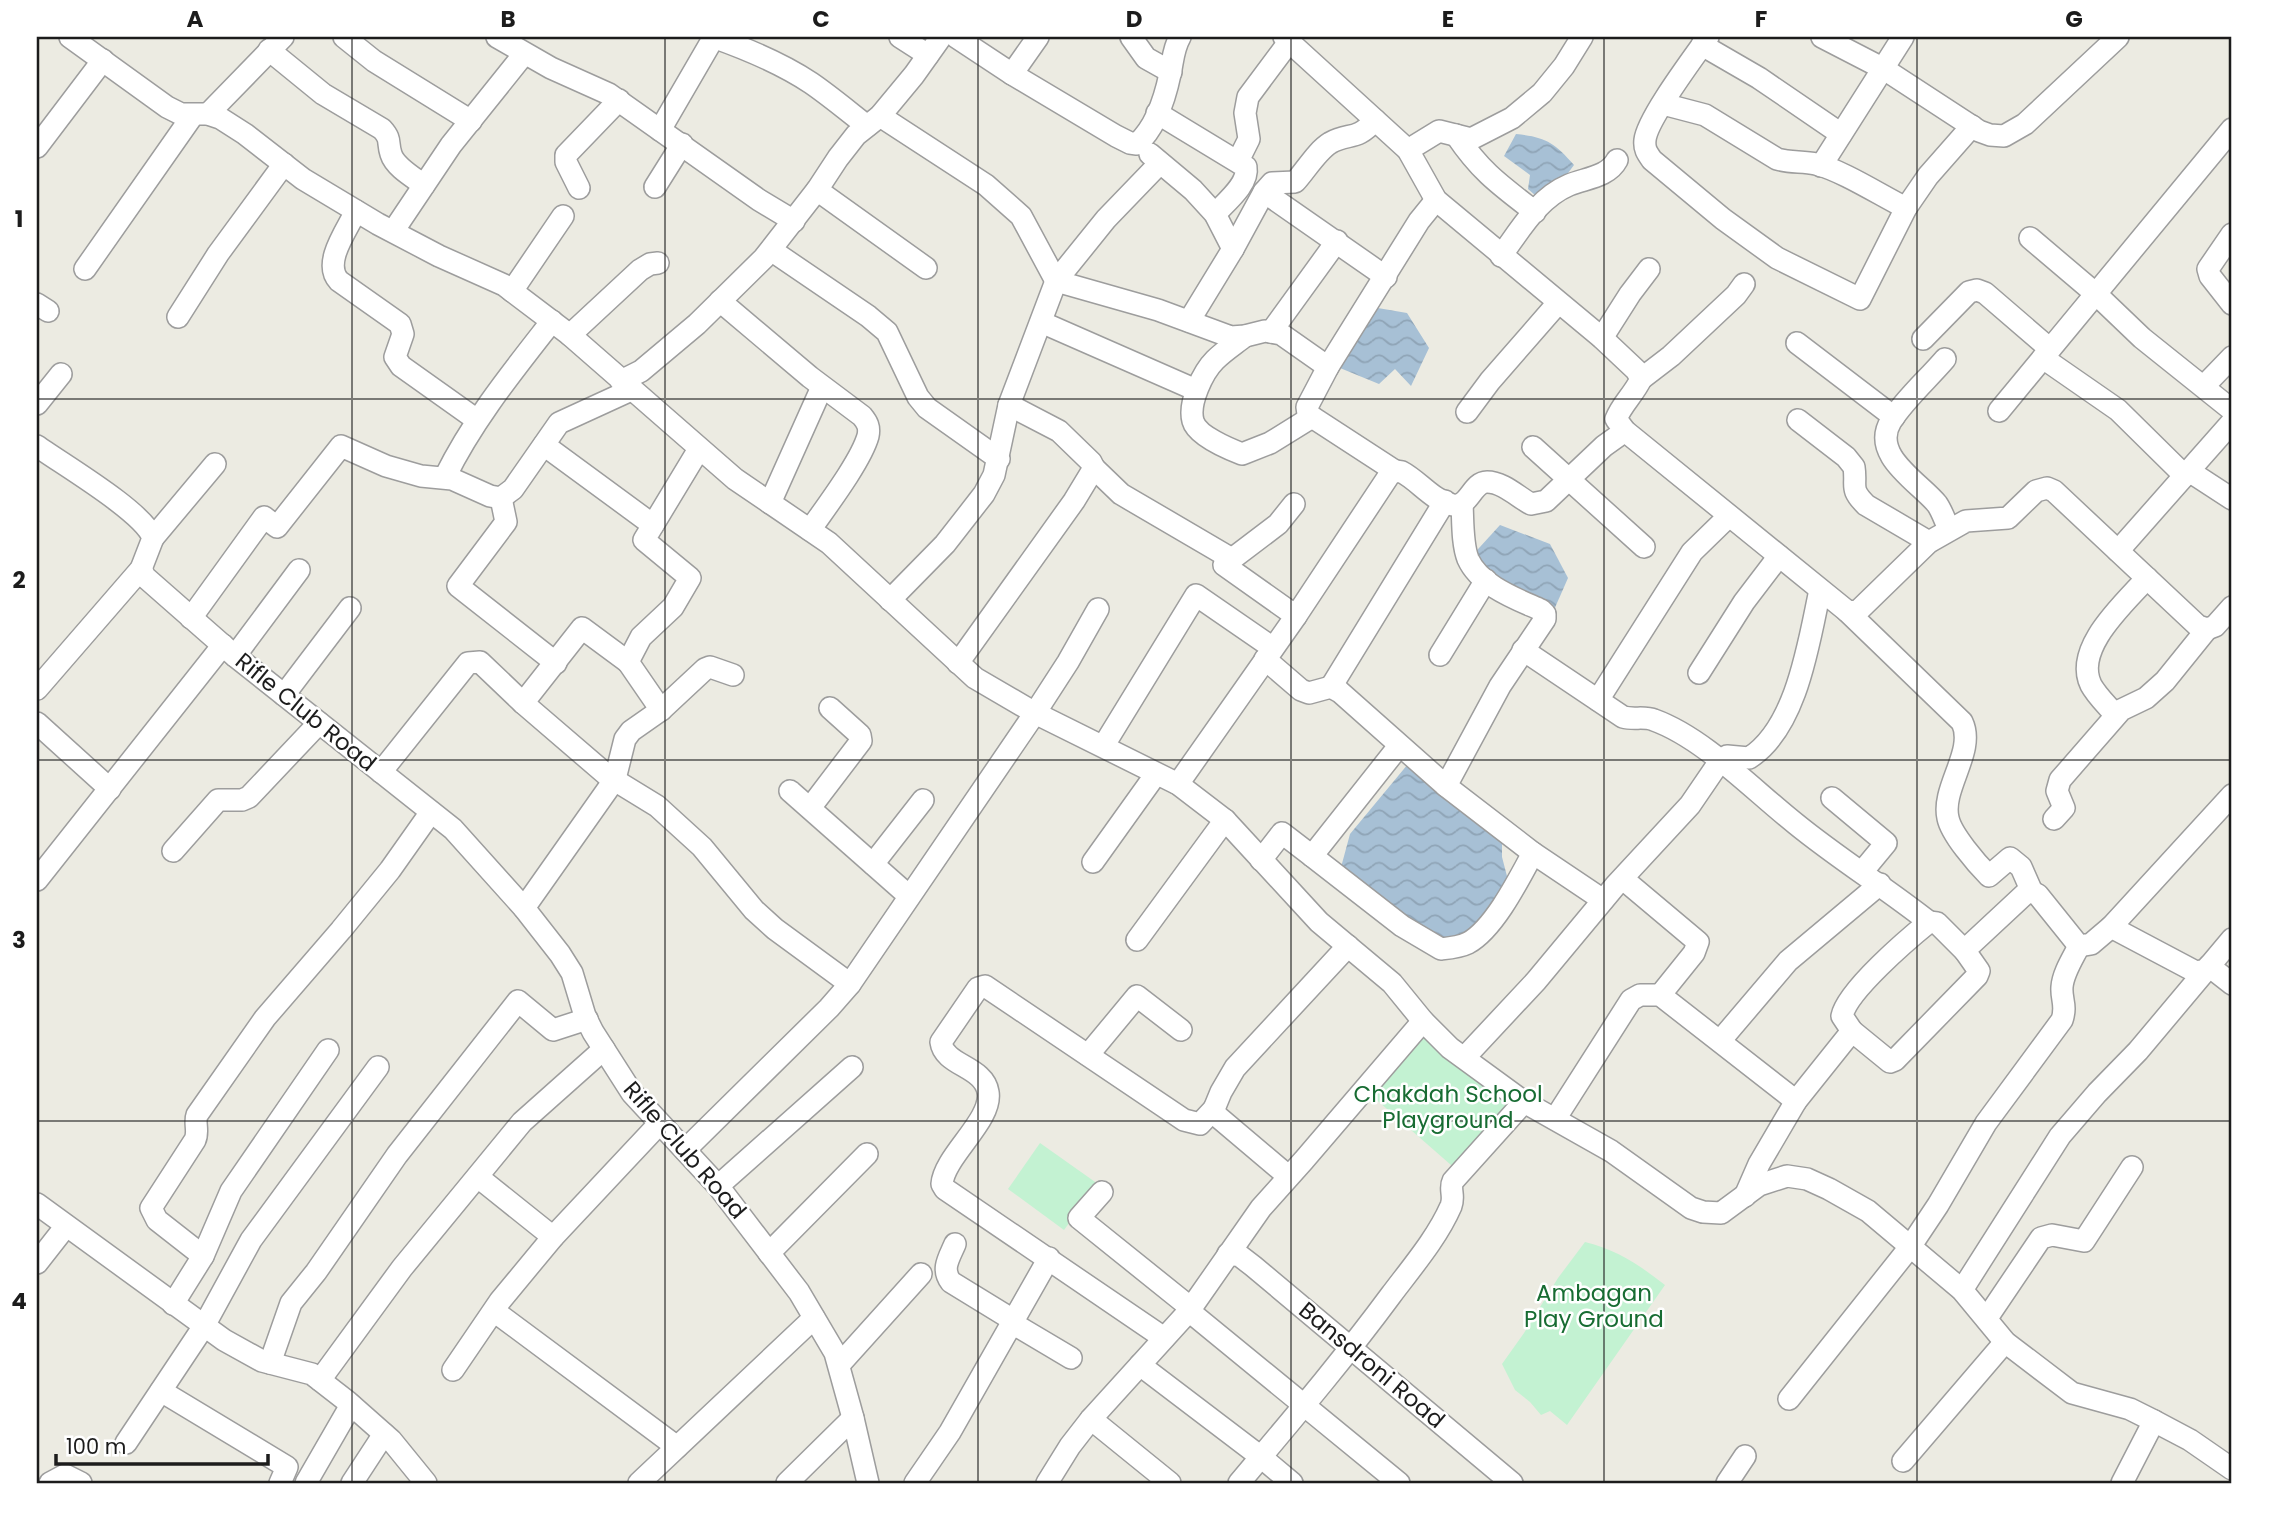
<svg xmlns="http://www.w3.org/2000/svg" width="2269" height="1520" font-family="Poppins,sans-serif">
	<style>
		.park { fill: #c3f2d2 }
		.water { fill: url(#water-waves) }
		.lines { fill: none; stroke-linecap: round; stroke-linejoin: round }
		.minor-casing { stroke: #9d9d9d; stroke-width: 24 }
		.minor { stroke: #fff; stroke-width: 21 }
		.grid { fill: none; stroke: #1c1c1c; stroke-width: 2; stroke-opacity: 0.55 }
		.labels { text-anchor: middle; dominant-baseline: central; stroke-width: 5; stroke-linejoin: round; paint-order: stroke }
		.street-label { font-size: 23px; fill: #1c1c1c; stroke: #fff }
		.park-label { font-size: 23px; fill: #176c32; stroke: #fff }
		.neatline { fill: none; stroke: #1c1c1c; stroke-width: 2.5 }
		.grid-label { font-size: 23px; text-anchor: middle; font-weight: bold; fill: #1c1c1c }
	</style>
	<defs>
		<pattern id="water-waves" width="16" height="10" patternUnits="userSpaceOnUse" patternTransform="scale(1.75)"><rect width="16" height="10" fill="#a7c0d5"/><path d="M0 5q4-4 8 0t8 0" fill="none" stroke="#8fa4b6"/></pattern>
	</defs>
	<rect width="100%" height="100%" fill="#ecebe2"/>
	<g class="park">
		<path d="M1422,1036L1518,1108L1459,1172L1371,1095Z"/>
		<path d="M1040,1143L1098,1184L1064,1230L1008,1189Z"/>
		<path d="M1585,1242C1618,1250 1639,1265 1665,1285L1567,1425L1550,1411L1541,1415L1530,1402L1515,1390L1502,1364L1524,1333L1558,1278Z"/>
	</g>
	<g class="water">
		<path d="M1516,134C1545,137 1554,142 1574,165L1545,204L1528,189L1530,175L1504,156Z"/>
		<path d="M1372,307L1407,313L1429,348L1411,386L1395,369L1379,384L1340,368Z"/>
		<path d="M1500,525L1550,544L1568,578L1550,619L1469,559Z"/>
		<path d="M1408,764L1502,841V857L1508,880L1479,930L1450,946L1340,871L1350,834Z"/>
	</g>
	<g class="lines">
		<defs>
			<g id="minor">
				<path d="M70,37L167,107L181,114H208L220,118L245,134L303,179L378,224L439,256L504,285L570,335L735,479L829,543L975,678L1035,713L1178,784L1225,820L1319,922L1392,983L1423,1021L1450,1048L1524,1102L1611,1151L1691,1208L1703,1212L1721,1213L1759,1185L1787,1176L1807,1179L1829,1189L1868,1211L1962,1290L2005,1342L2072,1393L2130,1409L2154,1421L2190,1440L2232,1469"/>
				<path d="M344,37L374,61L471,121"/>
				<path d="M497,37L551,68L609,94L759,200L794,221"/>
				<path d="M713,37C747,49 781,63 811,83C830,96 849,112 867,126"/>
				<path d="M900,37L928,55"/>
				<path d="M956,37L1012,74L1116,136L1130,143L1137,144C1156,127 1165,98 1170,74C1173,61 1173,49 1180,37"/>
				<path d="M1131,37L1146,58L1171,72"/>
				<path d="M1284,37L1408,150L1436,200L1602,338L1636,370L1641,379C1634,394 1622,404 1616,419L1625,431L1847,611L1857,612L1929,542L1966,521L2008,518L2036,491L2047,488L2054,491L2198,626L2207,629L2215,626L2232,607"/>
				<path d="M1708,37C1694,57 1647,119 1645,140C1644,149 1647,153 1652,160L1723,219L1777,258L1860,299L1906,208L1928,176L1972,126"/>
				<path d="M1822,37L1884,69L1979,131L1990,135L2004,136L2025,124L2118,37"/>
				<path d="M1702,45L1759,78L1841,134"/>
				<path d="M269,50L323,94L382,129C392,140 387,142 391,154C395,167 413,177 424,185"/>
				<path d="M1012,74L1038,37"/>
				<path d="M1663,104L1705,115L1777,159C1790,163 1803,161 1816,164C1843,171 1880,195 1906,208"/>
				<path d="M1157,113L1246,167C1249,184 1226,202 1215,214"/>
				<path d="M208,114L283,37"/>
				<path d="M880,116L986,185L1021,216L1056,281L1158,310L1231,337L1245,336L1265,331L1281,334L1328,367"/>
				<path d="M660,130L714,37"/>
				<path d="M1456,135C1481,172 1500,185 1535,212"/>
				<path d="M37,147L103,60"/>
				<path d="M1408,150L1439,131L1471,139L1512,118L1542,93L1564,66L1582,37"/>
				<path d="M1150,154L1193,190L1215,214L1233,249"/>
				<path d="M1238,161L1249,139L1245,113L1248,97L1289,42"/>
				<path d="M1821,166L1903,37"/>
				<path d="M655,187L682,144"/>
				<path d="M579,188L566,162V155L619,100"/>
				<path d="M817,190L926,268"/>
				<path d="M1264,192L1386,277"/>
				<path d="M356,211C347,230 322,263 339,281L400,324L403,334L395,357L401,366L477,420"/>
				<path d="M398,224L451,145L524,54"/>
				<path d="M2232,234L2208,269L2210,276L2232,304"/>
				<path d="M2030,238L2096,294L2142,338L2232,410"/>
				<path d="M771,250L868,316L887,332L918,397L927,408L999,459"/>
				<path d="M1501,256C1520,230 1538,198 1569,185C1586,178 1608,177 1617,160"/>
				<path d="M85,269L193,115"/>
				<path d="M512,291L563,216"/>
				<path d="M720,301L810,377L862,416C867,422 870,427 868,436C861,461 826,507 810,530"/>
				<path d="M37,304L48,311"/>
				<path d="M178,317L218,254L284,164"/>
				<path d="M1189,321L1233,249L1264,192L1272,183L1295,182C1306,170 1317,151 1330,143C1349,132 1356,142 1375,120"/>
				<path d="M1041,322L1196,390"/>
				<path d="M1271,332L1337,241"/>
				<path d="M570,335L640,270L650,264L658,263"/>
				<path d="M1245,336C1235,344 1224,351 1215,360C1203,372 1188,403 1193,421C1197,436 1229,449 1242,454L1270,443L1312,417"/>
				<path d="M1602,338L1630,294L1649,269"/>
				<path d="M1923,339L1969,292L1977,290L1985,293L2050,349"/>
				<path d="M1797,343L1894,417"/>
				<path d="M2043,358L2118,410L2185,476"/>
				<path d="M1945,359C1928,379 1905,399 1891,421C1870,455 1919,482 1937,504C1942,511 1945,521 1949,529"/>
				<path d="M1641,379L1671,356L1736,295L1744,284"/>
				<path d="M621,381L641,371L697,324L764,258L817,190L838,158L856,135L880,116L914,75L941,37"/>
				<path d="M2204,386L2232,357"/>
				<path d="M37,404L61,374"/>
				<path d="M1999,411L2232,129"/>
				<path d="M1467,412L1490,381L1558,303"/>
				<path d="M1798,420L1846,457L1854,467C1857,487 1849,488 1866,505L1929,542"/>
				<path d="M544,445L653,525"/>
				<path d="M37,446C62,464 144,512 153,538L141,569L37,689"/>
				<path d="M1533,447L1644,547"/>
				<path d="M1094,468L1121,494L1232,559"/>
				<path d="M1395,471L1312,417L1308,414L1307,407L1328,367L1419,221L1436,200"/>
				<path d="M2189,471L2232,499"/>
				<path d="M445,477C473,420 513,371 552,321"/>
				<path d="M501,498L506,522L458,586L556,663"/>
				<path d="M770,503L822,387"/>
				<path d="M1294,504L1278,524L1224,565L1296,616"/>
				<path d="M1462,504C1463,520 1462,544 1468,559C1480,586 1517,599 1541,610L1545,614V619L1500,686L1446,786L1533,853L1603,900"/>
				<path d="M153,538L215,464"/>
				<path d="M2118,551L2232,422"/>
				<path d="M141,569L145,577L235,656L453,829L524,908L560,954L572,973L585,1016L593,1032L632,1093L718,1186L799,1292L835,1353L853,1418L868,1483"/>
				<path d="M890,600L945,544L984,494L994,475L1009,405L1056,281L1106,219L1160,163"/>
				<path d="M1847,611L1962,722C1976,751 1941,788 1948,818C1951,834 1977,864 1989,876L2010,858L2021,867L2032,892"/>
				<path d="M191,618L264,517L277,527L341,446L386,466L421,476L452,479L490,496L501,498L513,489L559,423L631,390"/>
				<path d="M1523,650L1623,717C1634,720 1644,716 1654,720C1704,738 1754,791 1796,824C1839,859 1886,888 1929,922"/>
				<path d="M1440,655L1486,580"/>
				<path d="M235,656L299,570"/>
				<path d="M1265,659L1301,690L1309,693L1331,687L1340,692L1446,786"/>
				<path d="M958,663L1074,501L1094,468L1091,462L1059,431L1009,405"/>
				<path d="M1699,673L1744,602L1779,556"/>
				<path d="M1331,687L1445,501"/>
				<path d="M284,695L350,608"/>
				<path d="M1598,700L1692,552L1729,516"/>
				<path d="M523,703L582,628L628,662"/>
				<path d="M661,710L628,662L641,637L673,607L690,578L644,540L699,449"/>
				<path d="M2115,715C2108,706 2097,696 2091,685C2073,648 2125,603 2147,578"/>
				<path d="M37,723L110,789"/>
				<path d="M1104,745L1196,595L1273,648"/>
				<path d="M1399,746L1312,856L1402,926L1441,949C1450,948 1460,947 1468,943C1494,929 1519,879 1533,853"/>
				<path d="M381,772L468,663L480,662L523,703L608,776L657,806L702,847L754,910L775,929L850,984"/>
				<path d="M1178,784L1296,616L1390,474L1395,471L1402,472C1419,481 1433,501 1453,505C1469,508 1472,482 1487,482C1503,482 1518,497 1531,504L1546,501L1604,446L1625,431"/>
				<path d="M790,791L909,896"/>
				<path d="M1832,798L1886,843L1862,872"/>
				<path d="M810,808L861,741L860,735L830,708"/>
				<path d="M2054,819L2064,808L2057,791L2060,780L2121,710L2146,698L2165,681L2207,629"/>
				<path d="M173,851L218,800H242L249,797L319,723"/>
				<path d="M1261,860L1282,833L1312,856"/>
				<path d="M1093,862L1156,774"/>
				<path d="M873,864L923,800"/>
				<path d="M1623,879L1698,942L1694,953L1665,989L1662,993L1664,998L1796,1101"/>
				<path d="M37,880L223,645"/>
				<path d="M524,908L615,779L625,739L631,731L661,710L705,669L710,667L733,675"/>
				<path d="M2111,927L2196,972L2206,970L2232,939"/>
				<path d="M1137,940L1225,820"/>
				<path d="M2209,966L2232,984"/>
				<path d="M1852,1031L1842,1016C1847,991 1908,939 1929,922L1937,923L1965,951"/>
				<path d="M1720,1041L1788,961L1880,884"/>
				<path d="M1088,1055L1137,996L1181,1030"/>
				<path d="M1465,1057L1536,981L1615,886L1690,805L1720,761L1727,756L1749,758C1797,728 1809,641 1820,590"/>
				<path d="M1555,1119L1631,1000L1640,995H1662"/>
				<path d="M685,1150L829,1008L850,984L1035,713L1068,662L1098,609"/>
				<path d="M1288,1176L1217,1116L1214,1109L1221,1092L1235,1068L1348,946"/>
				<path d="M478,1177L553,1237"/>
				<path d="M718,1186L852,1067"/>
				<path d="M1102,1192L1079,1218L1191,1308"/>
				<path d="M1745,1196L1759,1164L1796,1101L1852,1031L1890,1062L1895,1060L1977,976L1979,971L1965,951L1968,947L2026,893L2032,892L2038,895L2079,946L2091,944L2111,927L2232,795"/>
				<path d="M37,1204L224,1340L262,1361L312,1374L348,1402L391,1440L426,1483"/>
				<path d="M955,1244C949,1258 941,1269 951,1282L1013,1320"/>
				<path d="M769,1253L867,1154"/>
				<path d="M1228,1254L1240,1256L1253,1266L1512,1483"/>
				<path d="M203,1256L157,1220L151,1208L195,1140C199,1131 194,1123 197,1115L265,1018L341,930L390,870L431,812"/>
				<path d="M37,1263L66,1226"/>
				<path d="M1962,1290L2060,1136L2097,1093L2138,1051L2206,970"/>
				<path d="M173,1304L203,1256L231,1191L328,1050"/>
				<path d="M494,1311L677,1447"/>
				<path d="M1189,1311L1399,1483"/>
				<path d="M1987,1318L2041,1238L2052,1235L2084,1241L2132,1167"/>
				<path d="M1012,1323L1071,1358"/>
				<path d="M1164,1338L945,1189L942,1184C944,1156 993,1120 988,1092C984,1066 944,1066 941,1042L978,988L985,986L1184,1120L1200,1124L1214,1109"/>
				<path d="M270,1363L291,1303L316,1272L397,1155L518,1001L553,1030L587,1019"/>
				<path d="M839,1365L921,1274"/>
				<path d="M1140,1365L1261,1457L1292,1483"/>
				<path d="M453,1370L500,1301L553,1237L659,1124"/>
				<path d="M320,1380L402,1268L522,1122L604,1049"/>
				<path d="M161,1391L287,1467L280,1483"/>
				<path d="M1789,1399L1910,1247L1938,1205L1986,1123L2062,1020C2067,1005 2061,1000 2062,987C2063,973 2073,958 2079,946"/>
				<path d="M1091,1419L1170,1483"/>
				<path d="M126,1443L204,1326L251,1240L378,1067"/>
				<path d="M1903,1461L2005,1342"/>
				<path d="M50,1483L65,1475L81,1483"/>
				<path d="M306,1483L351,1405"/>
				<path d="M352,1483L384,1434"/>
				<path d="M639,1483L814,1318"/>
				<path d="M787,1483L853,1418"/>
				<path d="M915,1483L950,1432L1049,1258"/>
				<path d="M1047,1483L1070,1446L1091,1419L1189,1311L1261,1208L1304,1160L1423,1021"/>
				<path d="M1239,1483C1291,1421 1343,1360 1391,1295C1412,1267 1437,1238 1451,1206C1455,1196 1449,1189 1453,1181L1524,1102"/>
				<path d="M1727,1483L1745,1456"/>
				<path d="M2122,1483L2154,1421"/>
			</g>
		</defs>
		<use href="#minor" class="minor-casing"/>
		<use href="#minor" class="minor"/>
	</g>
	<path class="grid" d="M352,37V1483M665,37V1483M978,37V1483M1291,37V1483M1604,37V1483M1917,37V1483M37,399H2232M37,760H2232M37,1121H2232"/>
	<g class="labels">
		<g class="street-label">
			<text transform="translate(306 712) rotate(39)">Rifle Club Road</text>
			<text transform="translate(685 1150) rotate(49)">Rifle Club Road</text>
			<text transform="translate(1372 1365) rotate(40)">Bansdroni Road</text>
		</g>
		<g class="park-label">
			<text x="1448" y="1094">Chakdah School<tspan x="1448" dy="26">Playground</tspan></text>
			<text x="1594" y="1293">Ambagan<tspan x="1594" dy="26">Play Ground</tspan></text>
		</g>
	</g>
	<rect width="2269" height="1520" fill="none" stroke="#ffffff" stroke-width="77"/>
	<path d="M56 1454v10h212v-10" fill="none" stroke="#1c1c1c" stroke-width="3.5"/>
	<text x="66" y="1454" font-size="21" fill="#1c1c1c" stroke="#ffffff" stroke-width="5" paint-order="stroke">100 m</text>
	<rect x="38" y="38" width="2192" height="1444" class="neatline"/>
	<g class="grid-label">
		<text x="195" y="27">A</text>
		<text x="508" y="27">B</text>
		<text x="821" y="27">C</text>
		<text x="1134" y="27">D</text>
		<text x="1448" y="27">E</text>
		<text x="1761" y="27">F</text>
		<text x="2074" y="27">G</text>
		<text x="19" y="227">1</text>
		<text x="19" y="588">2</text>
		<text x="19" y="948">3</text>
		<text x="19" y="1309">4</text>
	</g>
</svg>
